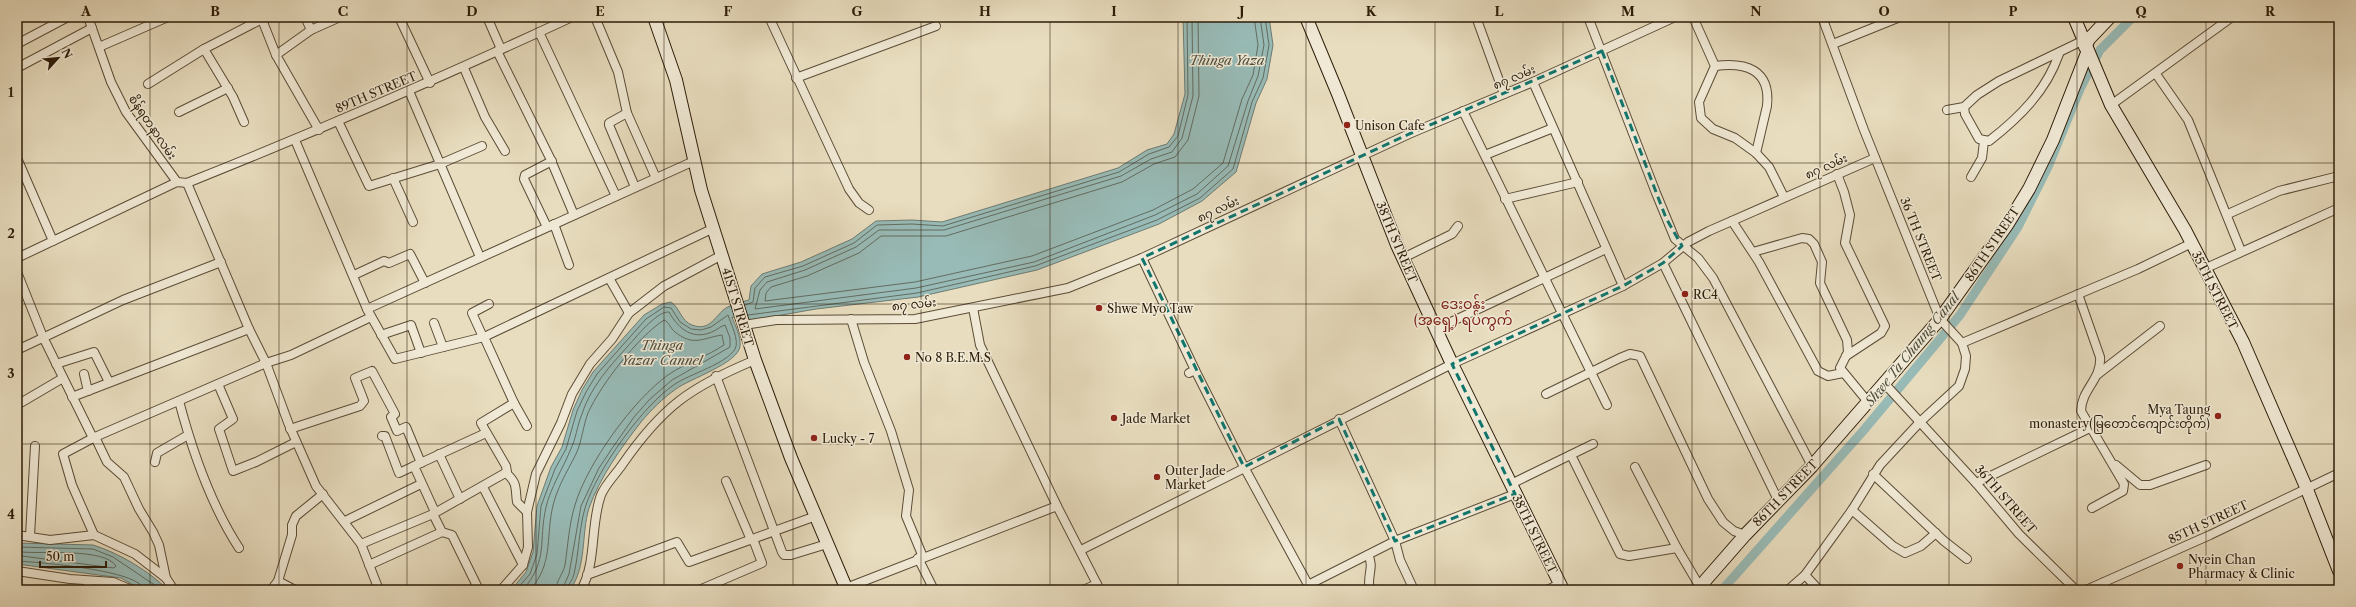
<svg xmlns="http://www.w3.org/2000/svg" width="2356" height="607" font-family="'Libre Caslon Text','Noto Sans Myanmar',serif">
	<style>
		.water { fill: #98bbb7; stroke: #6d7b71 }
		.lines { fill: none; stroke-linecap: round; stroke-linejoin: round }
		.shore { stroke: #626c60; stroke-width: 1 }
		.canal { stroke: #98bbb7; stroke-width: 9 }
		.street-casing { stroke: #5c4c36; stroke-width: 10 }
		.secondary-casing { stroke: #2d1c08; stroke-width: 14 }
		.street { stroke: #f0e9d5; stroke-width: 8 }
		.secondary { stroke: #f0e9d5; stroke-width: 12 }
		.marked { fill: none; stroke: #0f766e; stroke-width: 3; stroke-dasharray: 8 5; stroke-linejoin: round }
		.grid { fill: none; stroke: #2d1c08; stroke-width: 1; stroke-opacity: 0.55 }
		.poi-dot { fill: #8f2418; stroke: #f0e9d5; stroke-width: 1.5 }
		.labels { text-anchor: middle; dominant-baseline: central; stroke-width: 3; stroke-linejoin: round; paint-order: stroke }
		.street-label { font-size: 12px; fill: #2d1c08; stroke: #f0e9d5 }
		.poi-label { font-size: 12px; fill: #2d1c08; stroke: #f0e9d5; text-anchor: start }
		.water-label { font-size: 13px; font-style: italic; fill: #4d4c3d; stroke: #f0e9d5 }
		.quarter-label { font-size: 14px; fill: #7a1f14; stroke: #f0e9d5 }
		.neatline { fill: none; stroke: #2d1c08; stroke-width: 1.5 }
		.grid-label { font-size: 13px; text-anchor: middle; font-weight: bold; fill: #2d1c08 }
	</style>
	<rect width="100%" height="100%" fill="#e8ddbf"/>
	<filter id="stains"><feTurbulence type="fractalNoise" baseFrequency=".005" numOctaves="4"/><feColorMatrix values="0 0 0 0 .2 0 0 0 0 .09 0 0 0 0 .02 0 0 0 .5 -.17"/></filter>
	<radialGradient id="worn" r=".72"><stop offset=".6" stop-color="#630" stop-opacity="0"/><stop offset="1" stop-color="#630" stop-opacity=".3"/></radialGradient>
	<g class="water">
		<path d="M1183,17H1269L1273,45L1267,79L1256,103L1236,172L1202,201L1159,224L1037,270L918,297L816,309L753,320L732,317C735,325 741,336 740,346C739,363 689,379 676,389C663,398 651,410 641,422C621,448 600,477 589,508C581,535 587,566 570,590H511L526,572L533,552L537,506L551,467L562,447L573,410L582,390L593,372L644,315L662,304L671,302C680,308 681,321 692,325C711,332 715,315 726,308C732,304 742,302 749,300L751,286L762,274L801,262L852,239L876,221L912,220L942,222L1118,168L1147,150L1167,144L1174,134L1185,94Z"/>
		<path d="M17,543L93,545C119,553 149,571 168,590H142L121,578L17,564Z"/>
	</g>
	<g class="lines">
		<g class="shore">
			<path d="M1192,17L1193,96L1182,138L1172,152L1151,159L1121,176L944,230H879L856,247L805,270L767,282L760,290L755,309L916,288L1034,262L1155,215L1197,194L1228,166L1248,101L1258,76L1264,45L1260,17"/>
			<path d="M1198,17L1199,96L1188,140L1175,157L1154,164L1122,182L946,236H881L859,253L807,276L771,287L766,293L765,301L915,282L1032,256L1153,210L1193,189L1223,163L1242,99L1253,75L1258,45L1254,17"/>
			<path d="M745,305L753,302L755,288L765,277L803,266L854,243L877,225L912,224L943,226L1119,172L1149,154L1169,147L1178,136L1188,95L1187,17"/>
			<path d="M748,315L917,293L1035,266L1157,220L1200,198L1233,169L1252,102L1263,78L1269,45L1265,17"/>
			<path d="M17,547L93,549L113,557L162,590"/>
			<path d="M22,552C43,554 105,548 116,566L114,568L22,556L20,554Z"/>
			<path d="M17,561C36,562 142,570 144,590"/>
			<path d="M516,590L530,574L537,554L541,506L555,469L566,449L577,411L586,392L597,374L646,319L664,307L671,308L680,322L691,329L701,330L711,327L728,315C730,322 740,341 735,349C726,364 690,374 675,384C643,405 596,471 585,508C579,529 579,552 574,574C573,580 568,584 567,590"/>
			<path d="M523,590C549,559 538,542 546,507C551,487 562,470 570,451C576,439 577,426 582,414C592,383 615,361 636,337C642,330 659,311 669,312C679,330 694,341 714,331C718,329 721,326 725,325L730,338V347L672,380L650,399L634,417L611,450L599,468L581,506L569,574L562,590"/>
			<path d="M530,590C553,564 546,540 552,510C556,489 567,472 576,454C582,441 583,426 588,413C601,384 638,337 664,320C669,322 670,328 675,332C694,347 702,338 722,335L724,345C706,357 685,363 668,375C633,400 587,464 575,505C569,524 568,545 565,565C563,574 556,581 556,590"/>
		</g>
		<path class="canal" d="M1722,590L1863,431L1960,315L2018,227L2048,167L2080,89L2100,50L2133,17"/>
		<defs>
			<g id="street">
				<path d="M88,17L111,82L126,112L177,182"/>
				<path d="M261,17L276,55L319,130"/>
				<path d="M305,17L311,30"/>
				<path d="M399,17L430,83"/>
				<path d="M487,17L501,49"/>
				<path d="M595,17L618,72L627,113L656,178"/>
				<path d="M769,17L849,189L859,203L869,210"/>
				<path d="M1476,17L1504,94"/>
				<path d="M1588,17L1656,193L1675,239L1698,258L1713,278L1812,466"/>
				<path d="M1693,17L1715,66L1699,102L1701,118L1713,129L1735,138L1756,153L1769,167L1784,197"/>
				<path d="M1822,17L1864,130L1940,319L1962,343L2138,269L2192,243"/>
				<path d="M539,32L616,196"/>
				<path d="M17,44L68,17"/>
				<path d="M1833,44L1900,17"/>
				<path d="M99,47L168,17"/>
				<path d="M204,49L233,97L244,122"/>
				<path d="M497,51L550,158L574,215"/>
				<path d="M276,55L311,30L340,17"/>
				<path d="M1715,66C1745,62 1771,69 1767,106L1756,153"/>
				<path d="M17,68L92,28"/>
				<path d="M464,68L485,117L505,151"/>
				<path d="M2156,74L2188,120L2241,251"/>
				<path d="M796,78L936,26"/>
				<path d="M1533,82L1623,286"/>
				<path d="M148,84L204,49L262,19"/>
				<path d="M409,91L480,257"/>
				<path d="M2111,105L2232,17"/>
				<path d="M1964,107L1965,114L1979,139L1989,141C2020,117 2046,91 2059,54"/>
				<path d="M1947,110L1964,107L1977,95L1999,81L2082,41"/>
				<path d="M1463,111L1607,405"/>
				<path d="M179,112L228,88"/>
				<path d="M627,113L609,123V125L635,187"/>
				<path d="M338,121L369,186L440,164L482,146"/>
				<path d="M295,140L367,309L395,359L484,337L714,228"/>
				<path d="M1485,155L1553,128"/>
				<path d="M17,158L53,241"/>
				<path d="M1837,174L1844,192L1850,215L1845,243L1885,326L1881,333L1846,356"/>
				<path d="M1971,177L1982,158L1984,141"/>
				<path d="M393,178L413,222"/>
				<path d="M187,183L249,329L266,363L289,425L316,486L361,544L379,590"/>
				<path d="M1505,199L1578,182"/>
				<path d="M2228,214L2279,191L2339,176"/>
				<path d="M1732,221L1759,262L1818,371L1828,376L1843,373"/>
				<path d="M554,224L569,265"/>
				<path d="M547,227L524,179L525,175L552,161"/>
				<path d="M1753,252L1802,238L1809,239L1814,244L1822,262L1820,283L1847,340L1848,352L1840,368L1868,402"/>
				<path d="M17,258L177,182L187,183C317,131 445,76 572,17"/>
				<path d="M1142,258L1195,370L1189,373"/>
				<path d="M1403,258L1452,234L1458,226"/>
				<path d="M1663,263L1778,500"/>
				<path d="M2204,269L2339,208"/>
				<path d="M17,272L43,337L93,438"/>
				<path d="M354,275L384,261L389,263L410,254L425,283"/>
				<path d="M609,278L629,313L664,286L722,255"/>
				<path d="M2078,294L2100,357C2102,379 2081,390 2081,411L2124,484L2123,491L2092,508"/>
				<path d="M973,308L980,345L1057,506"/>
				<path d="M367,309L694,161"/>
				<path d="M851,319L864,362L891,431L909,490L906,516L923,557"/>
				<path d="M434,323L443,347"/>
				<path d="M744,325L776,320L915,319L1068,288L1142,258L1409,134L1533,82L1675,17"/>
				<path d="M1436,329L1606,249"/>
				<path d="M381,335L411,325L421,353"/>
				<path d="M483,337L472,313L489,304"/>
				<path d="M17,350L123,300L221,262"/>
				<path d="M56,364L94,352L109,382"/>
				<path d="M1195,370L1244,467L1311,590"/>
				<path d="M84,374L88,391"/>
				<path d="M2098,374L2160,326"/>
				<path d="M716,376L782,552L784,555H791L827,544"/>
				<path d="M1884,383L1976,483L2019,534L2076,590"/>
				<path d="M218,384L233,419L219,429L233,471L256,462L296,442"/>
				<path d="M1546,394L1620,358L1630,354L1640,356L1708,499L1723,522L1734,531L1745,535"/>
				<path d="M72,397L249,329"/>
				<path d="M179,401C192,450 211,505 239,548"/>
				<path d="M514,403L527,426"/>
				<path d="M17,405L63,378"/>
				<path d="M1339,419L1395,541L1515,494"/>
				<path d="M290,429L360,406L364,401L355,378L372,371L395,414L391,417L397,431L406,427L421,463"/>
				<path d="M382,436H385L399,473L414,466"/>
				<path d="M95,437L107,462L124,477L139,509L153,532L159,545L166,578L174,590"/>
				<path d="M439,454L460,499"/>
				<path d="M1571,455L1620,554L1629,556L1677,548"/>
				<path d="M155,462L157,453L188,435"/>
				<path d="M2116,465L2140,485H2150L2206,465"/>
				<path d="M1635,467L1677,548L1700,587"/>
				<path d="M506,473C518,483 515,489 517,502L527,512"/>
				<path d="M1873,474L1944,541L1967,559"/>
				<path d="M726,481L751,540"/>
				<path d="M1976,483L2090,428"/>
				<path d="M1511,484L1593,444"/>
				<path d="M483,487L523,565"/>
				<path d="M1852,510L1893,546L1905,553L1921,546L1936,533"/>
				<path d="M435,512L414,466L486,433"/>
				<path d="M433,514L442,532L452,535L479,590"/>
				<path d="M345,521L421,484"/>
				<path d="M17,535L50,540L94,535"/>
				<path d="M30,536L35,446"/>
				<path d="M361,544L433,514L507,472L506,466L481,423L514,403L484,337"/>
				<path d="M1081,550L1452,364L1623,286L1663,263L1688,242L1709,231L1875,158"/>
				<path d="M1368,555C1375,567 1366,577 1370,590"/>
				<path d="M918,558L934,590"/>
				<path d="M369,565L442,532"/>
				<path d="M17,571L70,579L113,582L132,590"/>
				<path d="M587,575L677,542L689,562L816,516"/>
				<path d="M1805,575L1819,590"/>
				<path d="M166,578L135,554L94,535L72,485L63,454L95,437L266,363L291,355L371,317"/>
				<path d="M278,581L295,590"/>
				<path d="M2104,582L2107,590"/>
				<path d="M1308,585L1395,541L1400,560L1414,590"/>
				<path d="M846,588L1057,506L1100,590"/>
				<path d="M87,590L89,581"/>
				<path d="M271,590L278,581L292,535V525L296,516L323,494"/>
				<path d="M501,590L523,565L528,547L527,512L536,474L561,423L572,394L590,364L612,339L629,313"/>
				<path d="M581,590C597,562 590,525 601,495C605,485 615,475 622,465C662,407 690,387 755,360"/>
				<path d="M699,590L762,563L753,539"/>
				<path d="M1083,590L1097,584"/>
				<path d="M1547,590L1560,584"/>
				<path d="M1788,590L1805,575L1852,510L1880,465L1920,422L1959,386L1965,369L1966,356L1962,343"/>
				<path d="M2086,590L2210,535L2339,473"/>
			</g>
			<g id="secondary">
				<path d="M654,17L676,80L701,190L755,360L791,458L847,590"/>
				<path d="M1306,17L1338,94L1397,245L1452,364L1563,590"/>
				<path d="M2074,17L2111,105L2185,230L2243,342L2306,487L2339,571"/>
				<path d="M2085,47L2089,39L2110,17"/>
				<path d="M1697,590L1745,535L1812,466L1940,319L2007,225L2029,189L2053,140L2087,53"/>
			</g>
		</defs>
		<use href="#street" class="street-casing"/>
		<use href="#secondary" class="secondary-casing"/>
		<use href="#street" class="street"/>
		<use href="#secondary" class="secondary"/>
	</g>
	<path class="marked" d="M1602,51L1666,218L1682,246L1663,263L1623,286L1452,364L1515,494L1395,541L1339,419L1244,467L1142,258L1409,134Z"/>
	<path class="grid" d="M150,17V590M279,17V590M407,17V590M536,17V590M664,17V590M793,17V590M921,17V590M1050,17V590M1178,17V590M1306,17V590M1435,17V590M1563,17V590M1692,17V590M1820,17V590M1949,17V590M2077,17V590M2206,17V590M17,163H2339M17,304H2339M17,444H2339"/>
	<g class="poi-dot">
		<circle cx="1347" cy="125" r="4"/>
		<circle cx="1685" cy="294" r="4"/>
		<circle cx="1099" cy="308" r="4"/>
		<circle cx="907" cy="357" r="4"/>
		<circle cx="2218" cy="416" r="4"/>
		<circle cx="1114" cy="418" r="4"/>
		<circle cx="814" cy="438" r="4"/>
		<circle cx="1157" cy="477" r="4"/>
		<circle cx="2180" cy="566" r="4"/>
	</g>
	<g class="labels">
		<g class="street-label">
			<text transform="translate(1514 77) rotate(-23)">၈၇ လမ်း</text>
			<text transform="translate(376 92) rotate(-23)">89TH STREET</text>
			<text transform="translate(153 127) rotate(56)">စိန်ရတနာလမ်း</text>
			<text transform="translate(1826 166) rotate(-24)">၈၇ လမ်း</text>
			<text transform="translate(1218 209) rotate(-25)">၈၇ လမ်း</text>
			<text transform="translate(1921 239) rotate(68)">36 TH STREET</text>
			<text transform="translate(1397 242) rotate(67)">38TH STREET</text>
			<text transform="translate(1992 244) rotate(-56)">86TH STREET</text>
			<text transform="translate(2215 290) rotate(63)">35TH STREET</text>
			<text transform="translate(914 304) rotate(-6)">၈၇ လမ်း</text>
			<text transform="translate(738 307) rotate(73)">41ST STREET</text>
			<text transform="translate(1785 493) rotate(-46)">86TH STREET</text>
			<text transform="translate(2006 499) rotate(49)">36TH STREET</text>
			<text transform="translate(2208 522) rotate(-25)">85TH STREET</text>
			<text transform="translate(1535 534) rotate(64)">38TH STREET</text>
		</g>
		<g class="poi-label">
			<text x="1355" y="125">Unison Cafe</text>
			<text x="1693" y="294">RC4</text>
			<text x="1107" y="308">Shwe Myo Taw</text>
			<text x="915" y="357">No 8 B.E.M.S</text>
			<text x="2210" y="409" text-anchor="end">Mya Taung<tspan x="2210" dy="14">monastery(မြတောင်ကျောင်းတိုက်)</tspan></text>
			<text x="1122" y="418">Jade Market</text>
			<text x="822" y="438">Lucky - 7</text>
			<text x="1165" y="470">Outer Jade<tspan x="1165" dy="14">Market</tspan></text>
			<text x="2188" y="559">Nyein Chan<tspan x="2188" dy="14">Pharmacy &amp; Clinic</tspan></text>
		</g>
		<g class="water-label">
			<text x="1227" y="60">Thinga Yaza</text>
			<text x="662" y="345">Thinga<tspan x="662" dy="15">Yazar Cannel</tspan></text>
			<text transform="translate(1912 349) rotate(-51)">Shwe Ta Chaung Canal</text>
		</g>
		<g class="quarter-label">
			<text x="1463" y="304">ဒေးဝန်း<tspan x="1463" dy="16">(အရှေ့) ရပ်ကွက်</tspan></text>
		</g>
	</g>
	<rect width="2356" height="607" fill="none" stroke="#e8ddbf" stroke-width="44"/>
	<g transform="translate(58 58) rotate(63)" stroke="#f0e9d5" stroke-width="3" paint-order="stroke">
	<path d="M0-3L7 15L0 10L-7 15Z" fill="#2d1c08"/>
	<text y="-6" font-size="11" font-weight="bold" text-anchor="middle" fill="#2d1c08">N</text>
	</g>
	<path d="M40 561v6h66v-6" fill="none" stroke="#2d1c08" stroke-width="2"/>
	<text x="46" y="561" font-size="12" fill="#2d1c08" stroke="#f0e9d5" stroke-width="3" paint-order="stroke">50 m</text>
	<rect x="22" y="22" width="2312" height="563" class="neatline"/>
	<g class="grid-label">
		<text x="86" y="16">A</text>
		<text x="215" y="16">B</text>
		<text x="343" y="16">C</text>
		<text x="472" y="16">D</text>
		<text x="600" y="16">E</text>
		<text x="728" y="16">F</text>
		<text x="857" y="16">G</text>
		<text x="985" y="16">H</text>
		<text x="1114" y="16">I</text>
		<text x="1242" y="16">J</text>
		<text x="1371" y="16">K</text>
		<text x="1499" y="16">L</text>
		<text x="1628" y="16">M</text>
		<text x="1756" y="16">N</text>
		<text x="1884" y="16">O</text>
		<text x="2013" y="16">P</text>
		<text x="2141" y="16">Q</text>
		<text x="2270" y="16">R</text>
		<text x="11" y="97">1</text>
		<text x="11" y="238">2</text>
		<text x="11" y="378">3</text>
		<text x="11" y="519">4</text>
	</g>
	<rect width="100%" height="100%" filter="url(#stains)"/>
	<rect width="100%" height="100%" fill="url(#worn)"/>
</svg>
